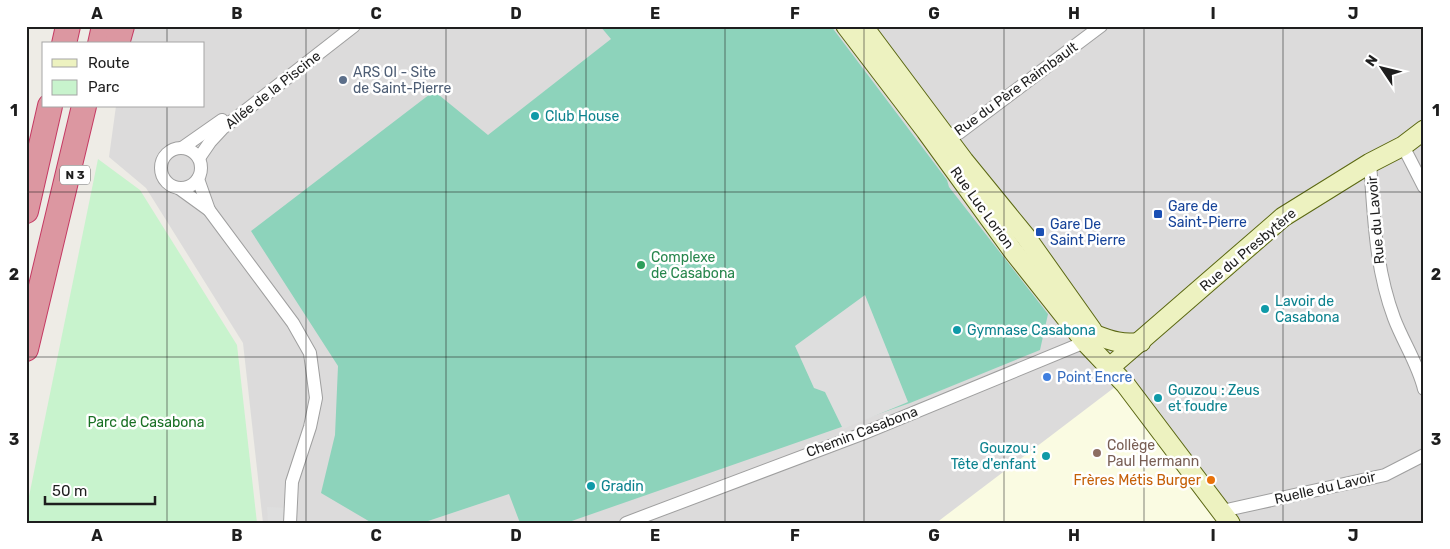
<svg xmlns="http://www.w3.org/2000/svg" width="1450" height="549" font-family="Rubik,sans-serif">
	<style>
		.residential { fill: #dcdbdb }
		.education { fill: #fafbe2 }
		.park { fill: #c8f3cd }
		.pitch { fill: #8dd3bb }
		.parking { fill: #dedede }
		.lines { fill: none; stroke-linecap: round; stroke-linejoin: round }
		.street-casing { stroke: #9f9f9f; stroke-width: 14 }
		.secondary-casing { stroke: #5b6812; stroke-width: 21 }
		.highway-casing { stroke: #c53a63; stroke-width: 26 }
		.street { stroke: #fff; stroke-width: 12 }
		.secondary { stroke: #edf2c0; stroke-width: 19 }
		.highway { stroke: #dc97a1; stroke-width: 24 }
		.grid { fill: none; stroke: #1e1e1e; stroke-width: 1; stroke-opacity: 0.55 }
		.service-dot { fill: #5c6f8a; stroke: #fff; stroke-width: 2 }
		.culture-dot { fill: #0f9aa8; stroke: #fff; stroke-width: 2 }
		.transit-dot { fill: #1a4fb4; stroke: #fff; stroke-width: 2 }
		.leisure-dot { fill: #2e9e5b; stroke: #fff; stroke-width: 2 }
		.shop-dot { fill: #3f7fe0; stroke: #fff; stroke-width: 2 }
		.education-dot { fill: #8d6e63; stroke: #fff; stroke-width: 2 }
		.food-dot { fill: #e8710a; stroke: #fff; stroke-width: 2 }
		.labels { text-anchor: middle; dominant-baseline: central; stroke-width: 5; stroke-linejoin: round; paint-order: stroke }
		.shield { fill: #fff; stroke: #626262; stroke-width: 1 }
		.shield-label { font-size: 12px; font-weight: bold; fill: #1e1e1e }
		.service-label { font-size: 14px; fill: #4e5e75; stroke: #fff; text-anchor: start }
		.street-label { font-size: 14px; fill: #1e1e1e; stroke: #fff }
		.culture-label { font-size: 14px; fill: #0d838f; stroke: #fff; text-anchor: start }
		.transit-label { font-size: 14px; fill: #164399; stroke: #fff; text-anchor: start }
		.leisure-label { font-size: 14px; fill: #27864d; stroke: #fff; text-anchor: start }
		.shop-label { font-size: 14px; fill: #366cbe; stroke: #fff; text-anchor: start }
		.park-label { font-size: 14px; fill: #197024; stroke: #fff }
		.education-label { font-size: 14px; fill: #785e54; stroke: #fff; text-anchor: start }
		.food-label { font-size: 14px; fill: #c56008; stroke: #fff; text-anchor: end }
		.neatline { fill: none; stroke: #1e1e1e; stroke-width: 2 }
		.grid-label { font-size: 16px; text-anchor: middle; font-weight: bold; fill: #1e1e1e }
	</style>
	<rect width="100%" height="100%" fill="#eeece6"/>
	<path class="residential" d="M130,26H1424V523H263L243,343L146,188L109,157L116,106H204V44H126Z"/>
	<path class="education" d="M1115,387L1217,523H936Z"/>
	<path class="park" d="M98,159L140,190L237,345L257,523H26V511Z"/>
	<path class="pitch" d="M600,26H831L947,180L949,187L1048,314L1040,350L910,403L566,523H520L509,494L422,523H372L321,493L335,435L338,366L251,231L434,91L488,135L611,39Z"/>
	<g class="parking">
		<path d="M865,295L908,402L843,429L825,392L814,388L795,346Z"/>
		<path d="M267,507L290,508V523H268Z"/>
	</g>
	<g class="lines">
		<defs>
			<g id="street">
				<path d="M941,136L959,133L1101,26"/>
				<path d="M1403,146L1424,187"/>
				<circle cx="181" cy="168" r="20"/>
				<path d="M182,148L222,120"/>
				<path d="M199,158L210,142L223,128L354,26"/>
				<path d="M1370,163C1374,216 1375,267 1394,318C1403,342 1418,364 1424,389"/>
				<path d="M198,179L209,210"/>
				<path d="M180,189L209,210L293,323L310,353L316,398L310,427L292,482L290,523"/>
				<path d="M1222,511L1385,475L1424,455"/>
				<path d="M626,523L862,434L1090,340"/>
			</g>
			<g id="secondary">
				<path d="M846,26L926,131L1013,251L1086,343L1125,384L1230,523"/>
				<path d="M863,26L964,161L1026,237L1092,330"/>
				<path d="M1096,335C1111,341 1124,345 1141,342"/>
				<path d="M1109,368L1283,217L1370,163L1403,146L1424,130"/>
			</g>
			<g id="highway">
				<path d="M64,44L68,26"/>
				<path d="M100,44L104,26"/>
				<path d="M117,44L122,26"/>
				<path d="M26,211L50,106"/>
				<path d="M26,349L84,106"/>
			</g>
		</defs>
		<use href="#street" class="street-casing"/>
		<use href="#secondary" class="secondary-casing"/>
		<use href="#highway" class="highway-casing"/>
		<use href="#street" class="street"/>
		<use href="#secondary" class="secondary"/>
		<use href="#highway" class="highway"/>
	</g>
	<path class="grid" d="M167,26V44M306,26V523M446,26V523M586,26V523M725,26V523M864,26V523M1004,26V523M1144,26V523M1283,26V523M167,106V523M26,192H1424M26,357H1424"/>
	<circle class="service-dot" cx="343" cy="80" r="5"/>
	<g class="culture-dot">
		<circle cx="535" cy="116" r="5"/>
		<circle cx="1265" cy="309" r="5"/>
		<circle cx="957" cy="330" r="5"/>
		<circle cx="1158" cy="398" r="5"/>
		<circle cx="1046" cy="456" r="5"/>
		<circle cx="591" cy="486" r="5"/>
	</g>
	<g class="transit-dot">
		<rect x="1153" y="209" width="10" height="10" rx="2.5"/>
		<rect x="1035" y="227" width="10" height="10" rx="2.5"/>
	</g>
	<circle class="leisure-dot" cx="641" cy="265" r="5"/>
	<circle class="shop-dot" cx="1047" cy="377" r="5"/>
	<circle class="education-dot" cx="1097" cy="453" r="5"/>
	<circle class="food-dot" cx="1211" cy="480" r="5"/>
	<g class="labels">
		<rect class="shield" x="60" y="165.5" width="30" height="19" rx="4"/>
		<g class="shield-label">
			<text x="75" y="175">N 3</text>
		</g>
		<g class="service-label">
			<text x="353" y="72">ARS OI - Site<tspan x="353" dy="16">de Saint-Pierre</tspan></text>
		</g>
		<g class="street-label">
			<text transform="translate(1016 89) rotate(-36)">Rue du Père Raimbault</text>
			<text transform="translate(273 90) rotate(-38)">Allée de la Piscine</text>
			<text transform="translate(982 208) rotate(54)">Rue Luc Lorion</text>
			<text transform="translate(1376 220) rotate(-95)">Rue du Lavoir</text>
			<text transform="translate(1248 250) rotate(-40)">Rue du Presbytère</text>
			<text transform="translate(862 432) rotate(-21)">Chemin Casabona</text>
			<text transform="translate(1325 488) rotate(-13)">Ruelle du Lavoir</text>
		</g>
		<g class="culture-label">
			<text x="545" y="116">Club House</text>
			<text x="1275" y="301">Lavoir de<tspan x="1275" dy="16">Casabona</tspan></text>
			<text x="967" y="330">Gymnase Casabona</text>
			<text x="1168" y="390">Gouzou : Zeus<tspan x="1168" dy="16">et foudre</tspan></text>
			<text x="1036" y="448" text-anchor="end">Gouzou :<tspan x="1036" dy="16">Tête d'enfant</tspan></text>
			<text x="601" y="486">Gradin</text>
		</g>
		<g class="transit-label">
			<text x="1168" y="206">Gare de<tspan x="1168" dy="16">Saint-Pierre</tspan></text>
			<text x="1050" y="224">Gare De<tspan x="1050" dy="16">Saint Pierre</tspan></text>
		</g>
		<g class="leisure-label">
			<text x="651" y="257">Complexe<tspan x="651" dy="16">de Casabona</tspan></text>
		</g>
		<g class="shop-label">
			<text x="1057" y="377">Point Encre</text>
		</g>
		<g class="park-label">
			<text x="146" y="422">Parc de Casabona</text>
		</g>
		<g class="education-label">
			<text x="1107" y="445">Collège<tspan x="1107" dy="16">Paul Hermann</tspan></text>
		</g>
		<g class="food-label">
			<text x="1201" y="480">Frères Métis Burger</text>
		</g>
	</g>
	<rect width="1450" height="549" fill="none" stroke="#ffffff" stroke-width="55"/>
	<rect x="42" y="42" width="162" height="65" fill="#ffffff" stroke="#a5a5a5"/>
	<rect x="52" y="59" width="25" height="8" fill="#edf2c0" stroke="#a5a5a5"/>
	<text x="88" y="68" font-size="15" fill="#1e1e1e">Route</text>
	<rect x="52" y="80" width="25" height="15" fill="#c8f3cd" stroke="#a5a5a5"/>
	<text x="88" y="92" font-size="15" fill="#1e1e1e">Parc</text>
	<g transform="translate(1382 68) rotate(305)" stroke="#ffffff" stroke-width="4" paint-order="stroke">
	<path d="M0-4L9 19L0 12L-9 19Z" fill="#1e1e1e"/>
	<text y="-8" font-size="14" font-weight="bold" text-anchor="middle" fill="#1e1e1e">N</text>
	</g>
	<path d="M45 496v8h110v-8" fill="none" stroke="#1e1e1e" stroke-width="2.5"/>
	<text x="52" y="496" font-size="15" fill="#1e1e1e" stroke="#ffffff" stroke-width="4" paint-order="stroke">50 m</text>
	<rect x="28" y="28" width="1394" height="494" class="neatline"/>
	<g class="grid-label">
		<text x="97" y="19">A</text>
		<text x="237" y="19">B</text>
		<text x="376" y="19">C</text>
		<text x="516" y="19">D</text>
		<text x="655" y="19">E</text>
		<text x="795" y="19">F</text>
		<text x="934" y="19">G</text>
		<text x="1074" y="19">H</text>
		<text x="1213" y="19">I</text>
		<text x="1353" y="19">J</text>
		<text x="14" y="116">1</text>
		<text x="1436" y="116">1</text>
		<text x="14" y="280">2</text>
		<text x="1436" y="280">2</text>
		<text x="14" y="445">3</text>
		<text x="1436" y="445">3</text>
		<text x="97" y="541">A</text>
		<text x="237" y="541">B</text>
		<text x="376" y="541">C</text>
		<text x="516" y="541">D</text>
		<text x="655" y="541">E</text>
		<text x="795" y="541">F</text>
		<text x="934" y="541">G</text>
		<text x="1074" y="541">H</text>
		<text x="1213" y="541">I</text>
		<text x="1353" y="541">J</text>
	</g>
</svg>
